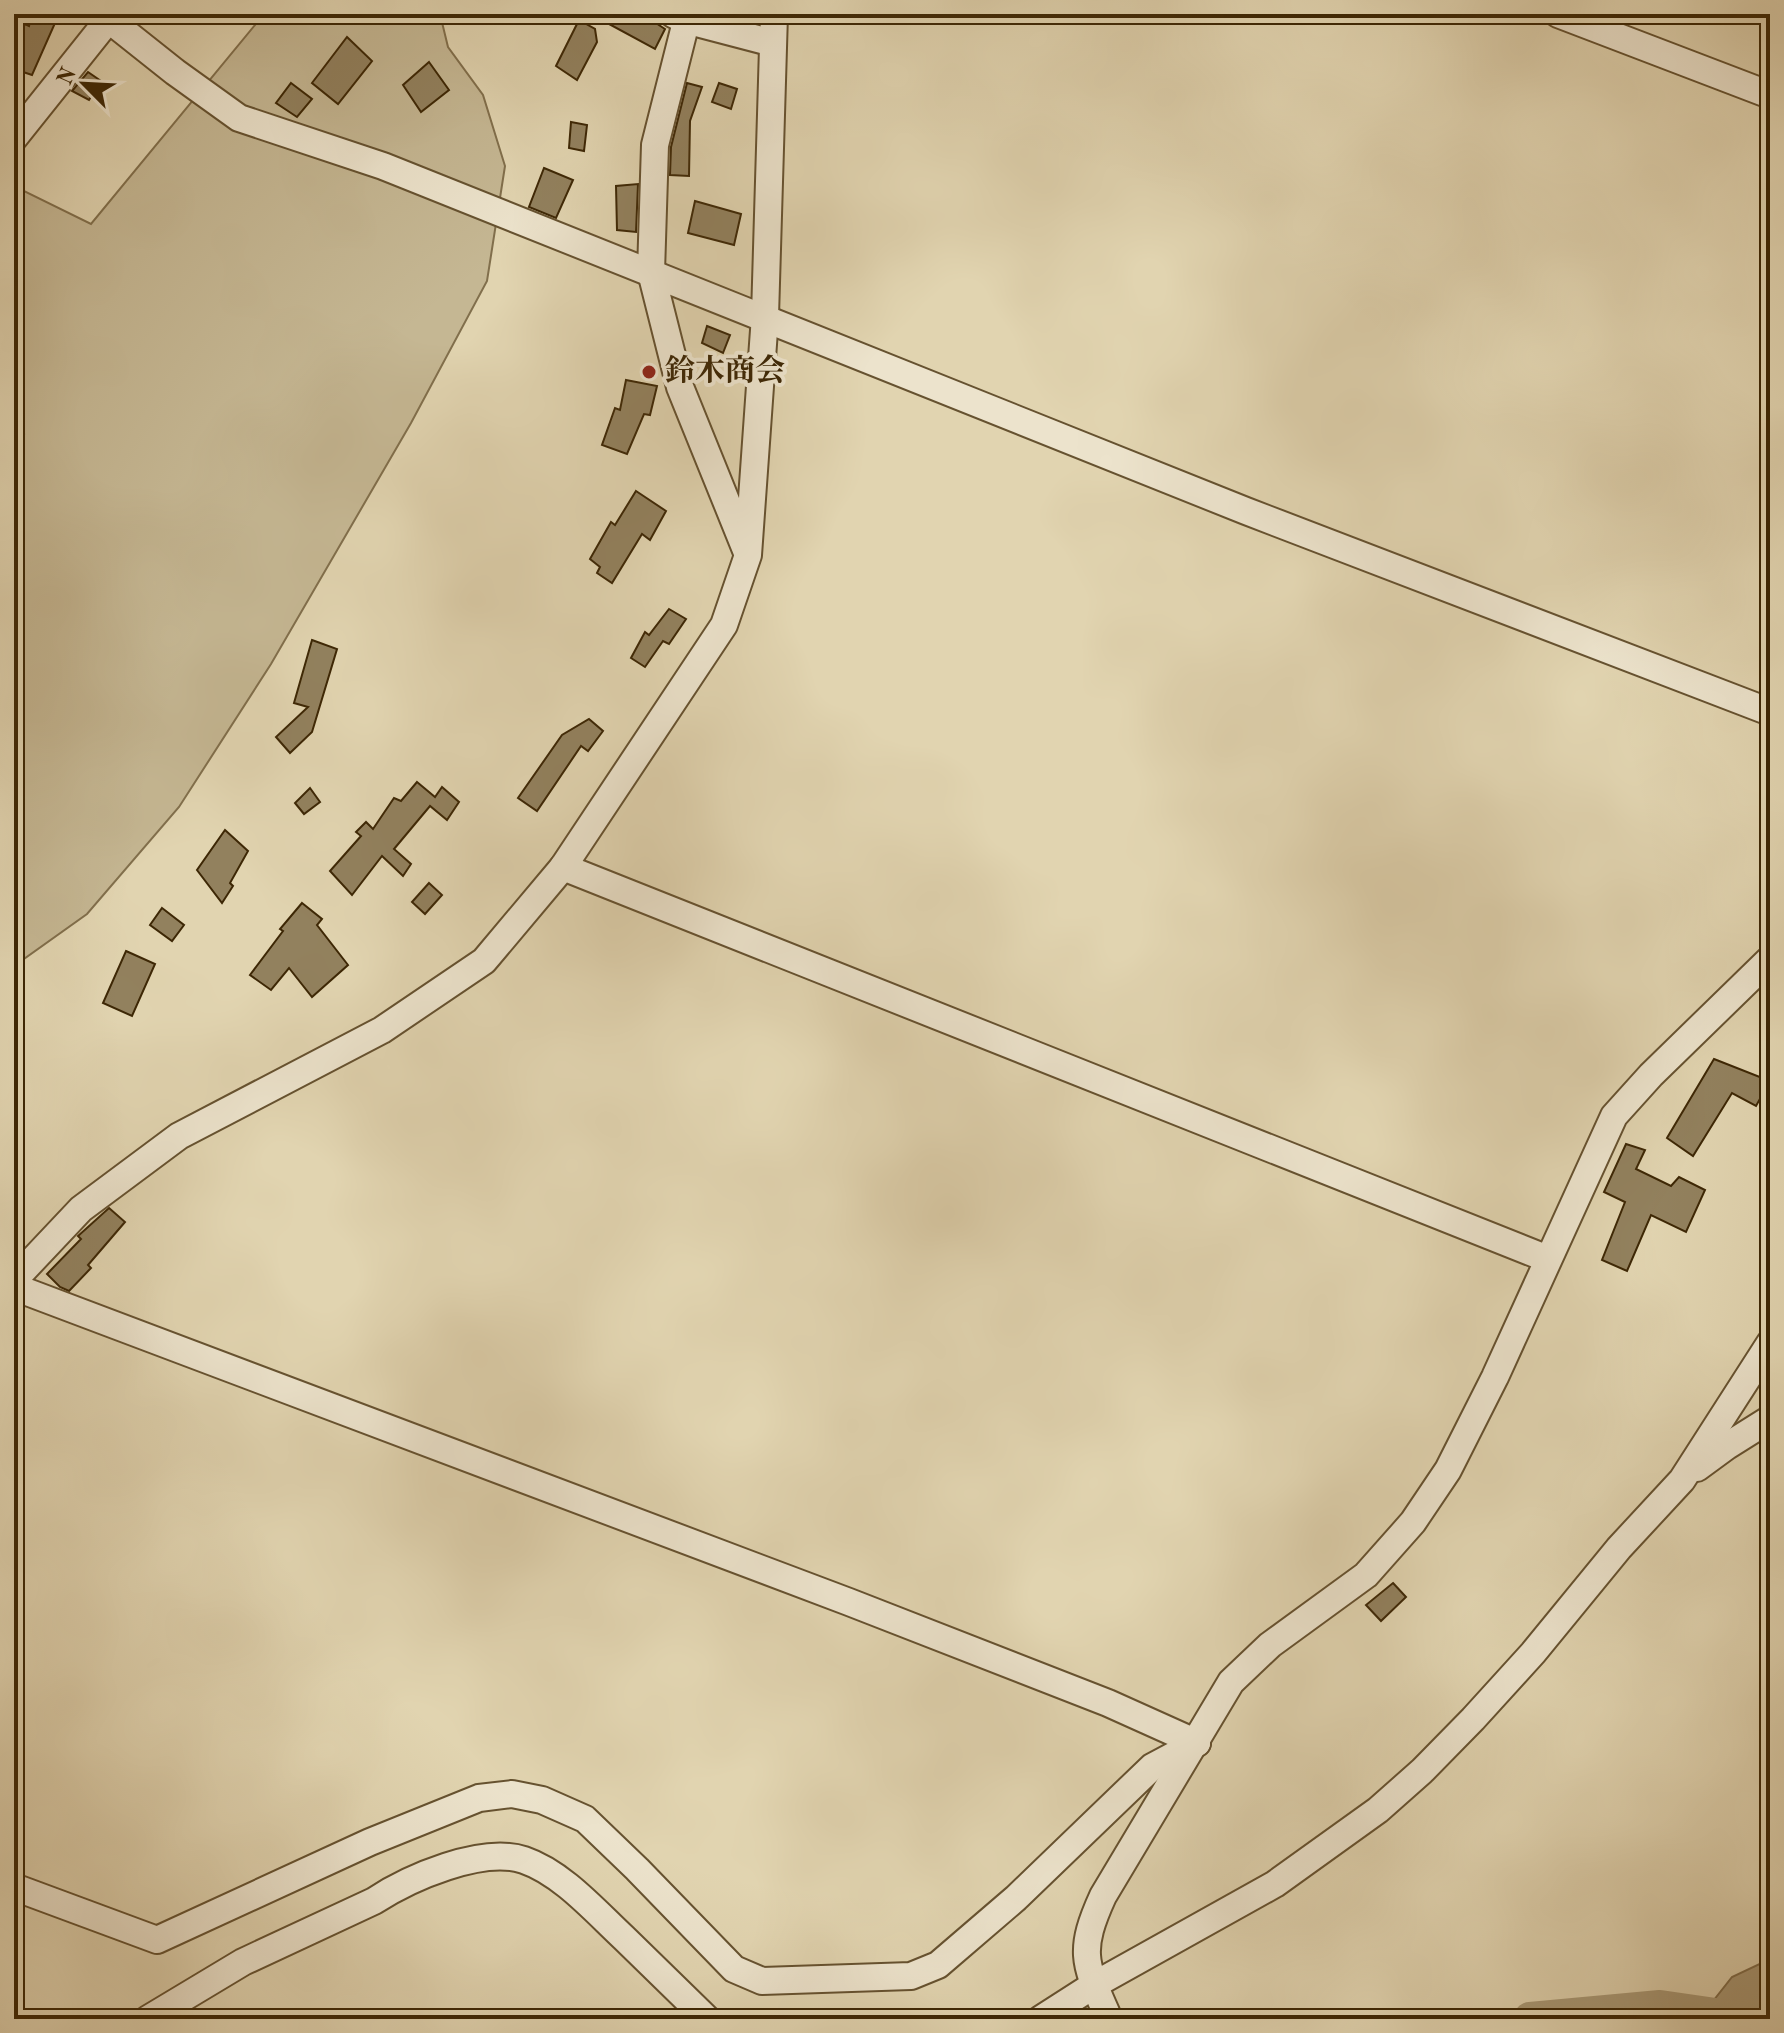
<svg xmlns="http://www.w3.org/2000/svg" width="1784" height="2033" font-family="'Old Standard TT','Noto Serif JP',serif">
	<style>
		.green { fill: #c5b793; stroke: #816f4c; stroke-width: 2 }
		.water { fill: #a99976; stroke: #7e6b49; stroke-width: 2 }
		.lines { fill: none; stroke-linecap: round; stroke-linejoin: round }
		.river { stroke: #a99976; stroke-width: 34 }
		.building { fill: #92815e; stroke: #3d2705; stroke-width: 2 }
		.minor-casing { stroke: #665230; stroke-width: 30 }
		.minor { stroke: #ece3cc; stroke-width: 26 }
		.poi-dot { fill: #8f2418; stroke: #ece3cc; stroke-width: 3 }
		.labels { text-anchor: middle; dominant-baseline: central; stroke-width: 8; stroke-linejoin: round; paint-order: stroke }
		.poi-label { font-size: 30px; font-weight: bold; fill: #3d2705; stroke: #ece3cc; text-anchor: start }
	</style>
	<rect width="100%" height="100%" fill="#e1d4b0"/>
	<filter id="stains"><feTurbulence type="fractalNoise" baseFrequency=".0025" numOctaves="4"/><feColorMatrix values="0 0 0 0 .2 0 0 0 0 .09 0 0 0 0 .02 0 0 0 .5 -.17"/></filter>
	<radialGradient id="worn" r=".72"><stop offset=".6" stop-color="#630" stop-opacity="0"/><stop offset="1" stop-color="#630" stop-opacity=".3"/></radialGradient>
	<path class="green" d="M264,14H440L448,47L483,95L505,166L487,281L411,423L271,664L179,807L87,914L14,966V447L24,434L14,423V186L91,224Z"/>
	<path class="water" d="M1770,1959V2019H1699L1732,1977Z"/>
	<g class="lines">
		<path class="river" d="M1530,2019L1660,2007L1743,2019"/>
	</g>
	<g class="building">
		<path d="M15,14H59L32,75L14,69V52L25,24L29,26L30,22L15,17Z"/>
		<path d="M613,14H642L665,29L655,49L609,24Z"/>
		<path d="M579,20L595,29L597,42L577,80L556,66Z"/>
		<path d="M347,37L372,61L338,104L312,83Z"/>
		<path d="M429,62L449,90L421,112L403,85Z"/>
		<path d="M88,72L101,81L89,100L72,91Z"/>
		<path d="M291,83L312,99L297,117L276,103Z"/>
		<path d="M687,83L702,87L690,121L689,176L670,175L671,147Z"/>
		<path d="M719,83L737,89L731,109L712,102Z"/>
		<path d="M571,122L587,125L584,151L569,148Z"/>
		<path d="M544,168L573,180L556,218L529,207Z"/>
		<path d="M638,184L636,232L617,230L616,186Z"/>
		<path d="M695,201L741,214L734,245L688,233Z"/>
		<path d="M707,326L730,335L723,353L702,343Z"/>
		<path d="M626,380L657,386L650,415L644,414L627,454L602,445L615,408L620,410Z"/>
		<path d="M636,491L666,511L650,540L642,534L612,583L597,573L600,567L590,559L611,522L615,525Z"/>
		<path d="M669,609L686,619L669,644L663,641L645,667L631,658L645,632L649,635Z"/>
		<path d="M312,640L337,649L312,732L290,753L276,737L308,707L294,703Z"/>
		<path d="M589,719L603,731L588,751L581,746L537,811L518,798L562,735Z"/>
		<path d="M417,782L435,797L442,787L459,802L447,820L430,806L394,849L411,864L403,876L382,856L352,895L330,871L361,836L356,832L366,822L373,829L394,798L401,801Z"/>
		<path d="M310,788L320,802L304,814L295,803Z"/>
		<path d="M225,830L248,851L230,883L233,886L222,903L197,870Z"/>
		<path d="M429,883L442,895L425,914L412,902Z"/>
		<path d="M302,903L322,919L317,925L348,965L312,997L289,968L271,990L250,975L283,931L280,929Z"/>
		<path d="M162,908L184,925L172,941L150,925Z"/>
		<path d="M126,951L155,964L132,1016L103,1003Z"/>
		<path d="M1714,1059L1770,1081L1756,1106L1732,1093L1693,1156L1667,1138Z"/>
		<path d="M1626,1144L1645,1150L1636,1169L1671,1186L1679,1177L1705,1190L1686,1232L1651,1215L1627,1271L1602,1260L1625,1202L1604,1192Z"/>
		<path d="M109,1208L125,1222L88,1265L91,1268L69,1291L60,1287L47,1274L81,1239L78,1236Z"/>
		<path d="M1393,1583L1406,1597L1381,1621L1366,1605Z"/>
	</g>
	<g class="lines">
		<defs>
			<g id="minor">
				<path d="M102,14L175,72L239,118L383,166L1246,511L1770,712"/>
				<path d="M673,14L685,20L773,43"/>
				<path d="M688,14L655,145L651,272L680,387L746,550"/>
				<path d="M1558,14L1770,95"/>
				<path d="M14,138L109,19"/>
				<path d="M563,867L1548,1259"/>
				<path d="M14,1280L81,1209L179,1136L382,1030L484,961L563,867L724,625L748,555L765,316L774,14"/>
				<path d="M14,1287L849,1602L1108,1703L1197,1743"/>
				<path d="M1697,1468L1727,1446L1770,1419"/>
				<path d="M14,1887L157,1940L370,1842L479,1798L512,1794L542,1800L585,1819L637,1869L734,1969L762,1981L911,1976L938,1965L1016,1898L1152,1767L1197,1743"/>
				<path d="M148,2019L243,1962L374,1901C409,1878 482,1846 524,1860C562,1873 595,1911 624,1938C652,1965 679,1992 707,2019"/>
				<path d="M1041,2019L1094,1985L1275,1884L1378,1810L1422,1771L1473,1719L1533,1653L1619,1548L1682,1480L1770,1343"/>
				<path d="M1109,2019C1085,1964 1077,1953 1103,1896L1231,1682L1270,1645L1366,1575L1413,1522L1448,1470L1495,1377L1614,1116L1651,1075L1770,959"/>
			</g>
		</defs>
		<use href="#minor" class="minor-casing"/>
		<use href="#minor" class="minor"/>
	</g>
	<circle class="poi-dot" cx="649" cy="372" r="8"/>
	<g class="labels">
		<g class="poi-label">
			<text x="665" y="372">鈴木商会</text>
		</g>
	</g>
	<rect width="1784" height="2033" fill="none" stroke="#e1d4b0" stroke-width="48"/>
	<rect x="16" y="16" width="1752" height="2001" fill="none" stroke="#3d2705" stroke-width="4"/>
	<rect x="24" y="24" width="1736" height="1985" fill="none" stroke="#3d2705" stroke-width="2"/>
	<g transform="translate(84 84) rotate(294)" stroke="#ece3cc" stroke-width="6" paint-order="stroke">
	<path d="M0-6L14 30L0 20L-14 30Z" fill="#3d2705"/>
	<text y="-12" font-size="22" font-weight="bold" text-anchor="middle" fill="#3d2705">N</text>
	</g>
	<rect width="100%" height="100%" filter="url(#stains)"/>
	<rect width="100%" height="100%" fill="url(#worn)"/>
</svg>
